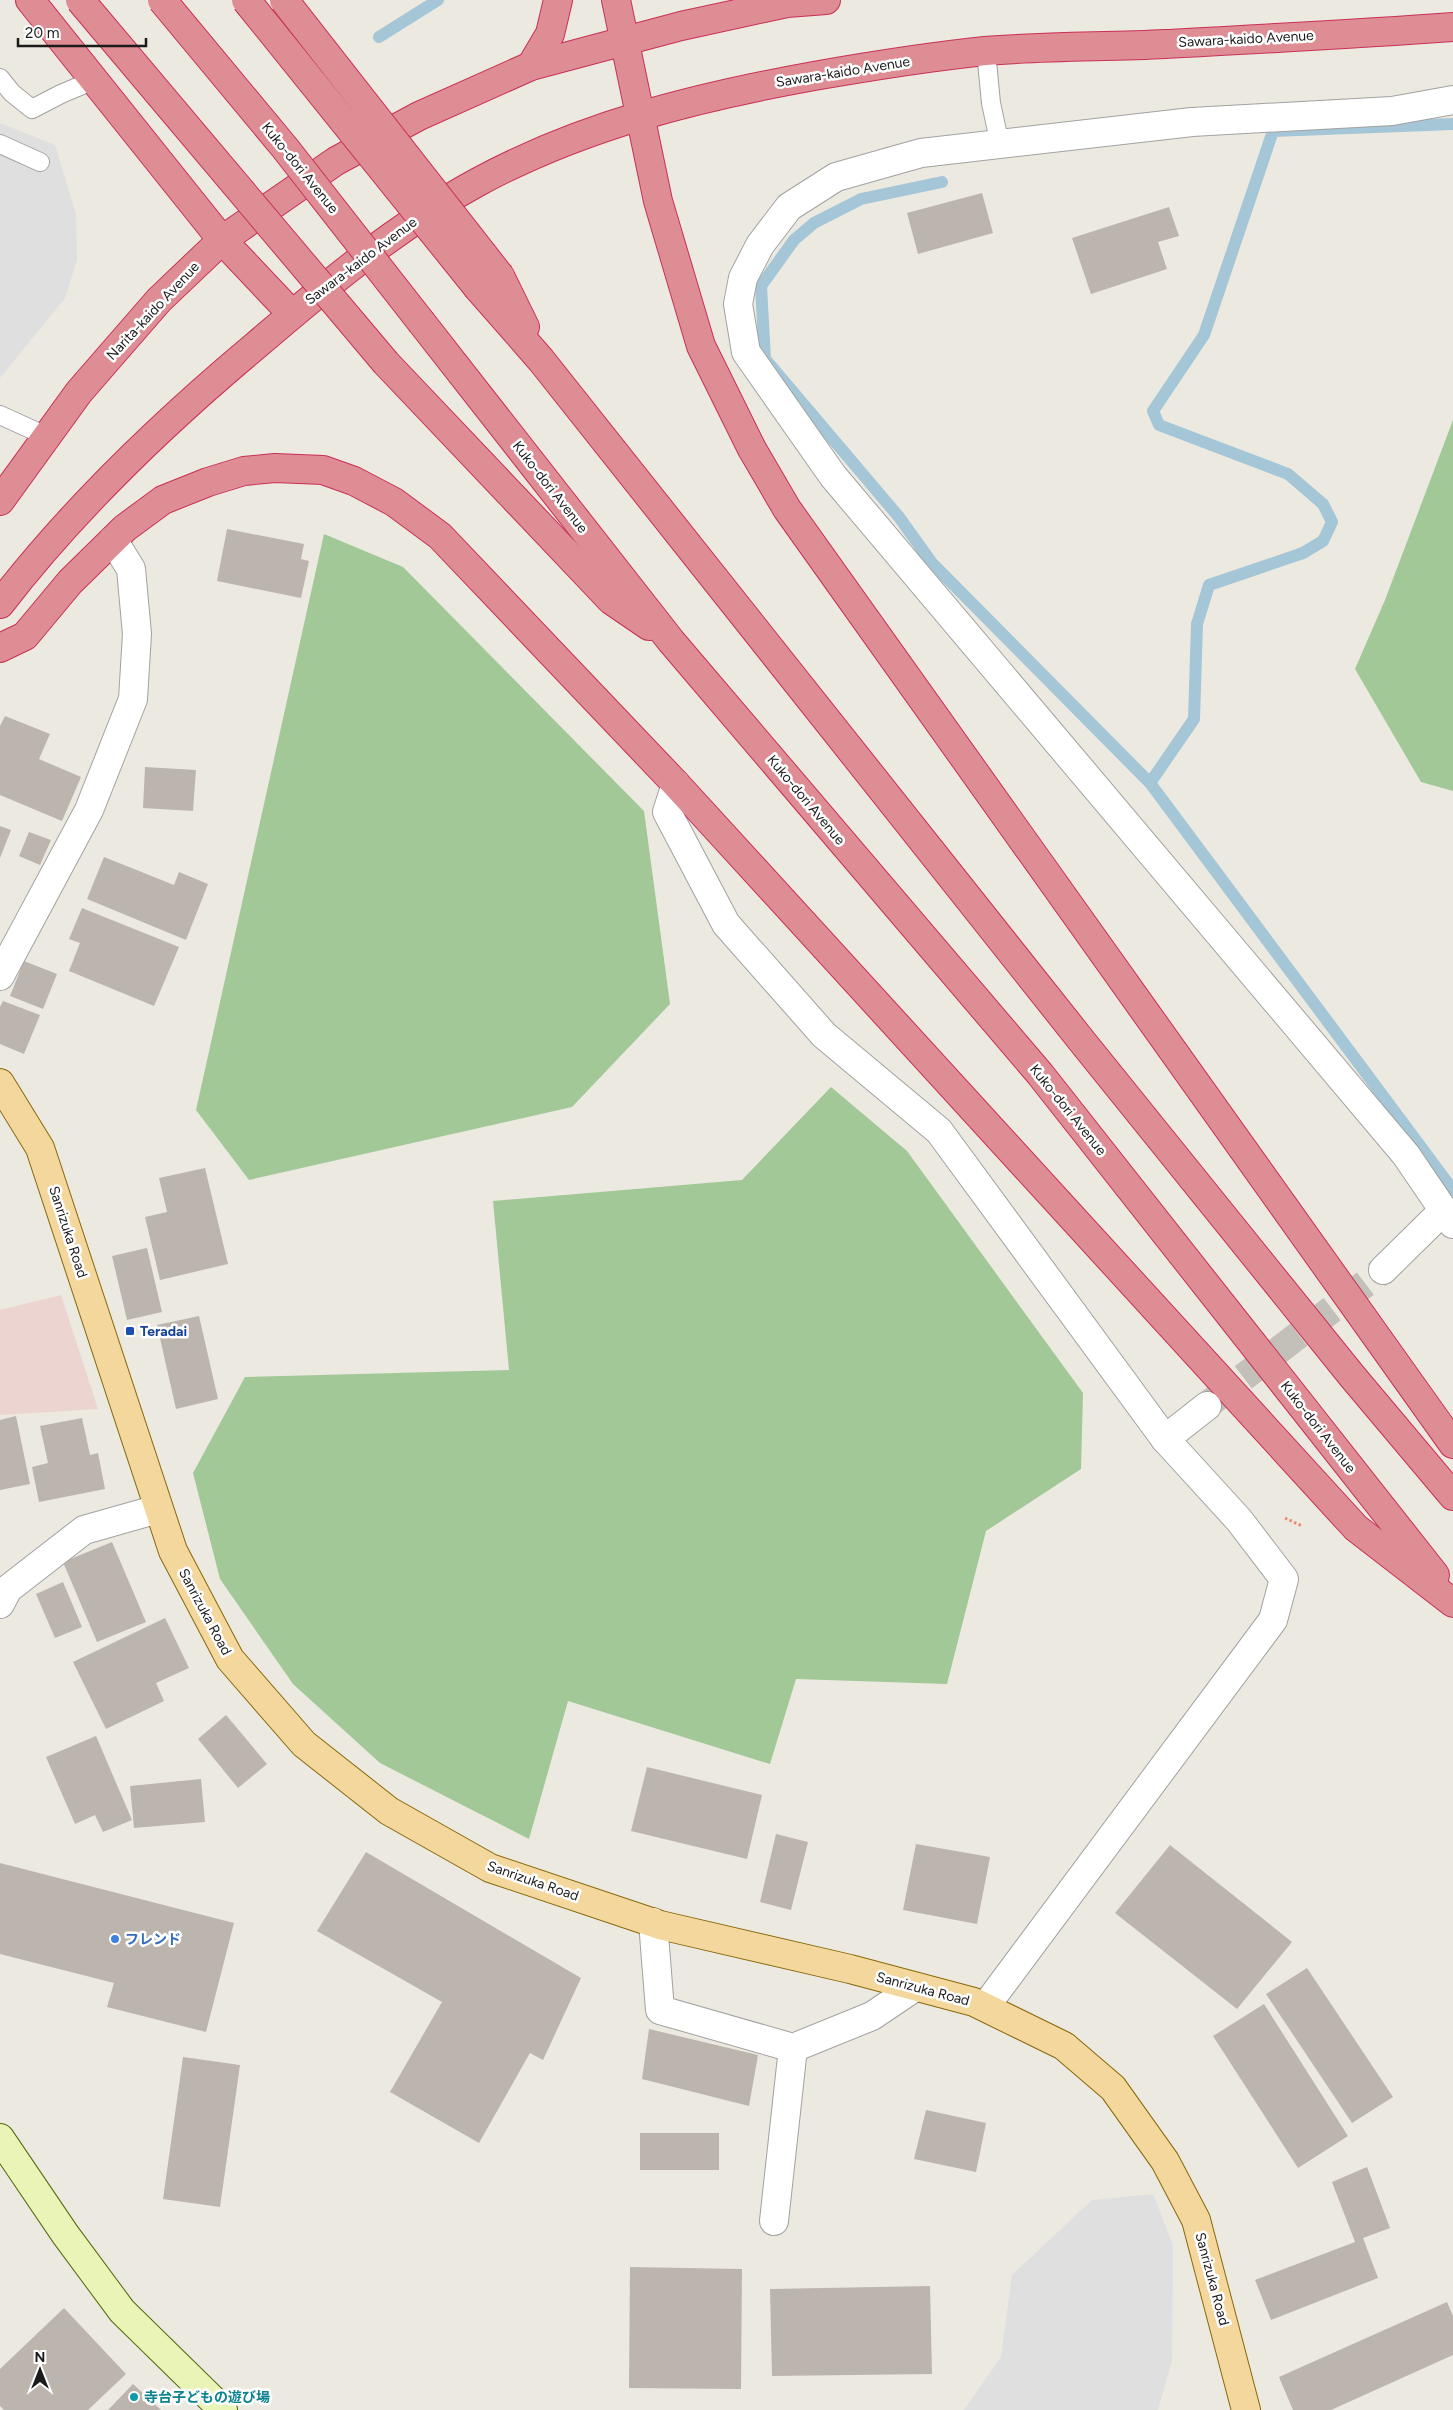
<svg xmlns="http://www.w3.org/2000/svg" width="1453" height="2410" font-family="Figtree,'Noto Sans JP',sans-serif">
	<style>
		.commercial { fill: #ecd4d1 }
		.forest { fill: #a2c898 }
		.parking { fill: #dfdfdf }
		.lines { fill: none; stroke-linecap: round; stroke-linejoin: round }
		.stream { stroke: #a4c6d7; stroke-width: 12 }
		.building { fill: #bcb5ae }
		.street-tunnel { stroke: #c2c0b9; stroke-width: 28; stroke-dasharray: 28 14; stroke-linecap: butt }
		.lane-casing { stroke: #a2a2a2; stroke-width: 20 }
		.street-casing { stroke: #a2a2a2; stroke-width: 30 }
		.secondary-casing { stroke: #55670c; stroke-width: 30 }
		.primary-casing { stroke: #87690b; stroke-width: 30 }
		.highway-casing { stroke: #c83056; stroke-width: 30 }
		.path { stroke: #ef886f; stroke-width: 3; stroke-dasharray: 2.5 2.5; stroke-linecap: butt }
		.lane { stroke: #fff; stroke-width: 18 }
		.street { stroke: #fff; stroke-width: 28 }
		.secondary { stroke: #ebf4b7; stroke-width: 28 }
		.primary { stroke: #f4d79d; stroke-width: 28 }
		.highway { stroke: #df8d94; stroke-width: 28 }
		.highway-bridge-casing { stroke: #c83056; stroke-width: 30; stroke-linecap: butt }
		.highway-bridge { stroke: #df8d94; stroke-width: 28 }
		.transit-dot { fill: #1a4fb4; stroke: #fff; stroke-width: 2 }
		.shop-dot { fill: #3f7fe0; stroke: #fff; stroke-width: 2 }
		.culture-dot { fill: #0f9aa8; stroke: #fff; stroke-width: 2 }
		.labels { text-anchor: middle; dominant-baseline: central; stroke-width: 5; stroke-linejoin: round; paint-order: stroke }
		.street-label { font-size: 14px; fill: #1b1b1b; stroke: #fff }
		.transit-label { font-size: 14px; font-weight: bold; fill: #164399; stroke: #fff; text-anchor: start }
		.shop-label { font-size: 14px; font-weight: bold; fill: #366cbe; stroke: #fff; text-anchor: start }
		.culture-label { font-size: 14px; font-weight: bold; fill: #0d838f; stroke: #fff; text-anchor: start }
	</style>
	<rect width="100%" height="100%" fill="#ece9e1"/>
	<path class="commercial" d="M61,1295L98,1409L0,1415V1310Z"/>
	<g class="forest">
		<path d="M1453,420V791L1421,782L1355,669L1385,600Z"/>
		<path d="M324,534L403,567L644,811L670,1004L572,1107L249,1180L196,1110Z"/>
		<path d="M831,1087L907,1151L1083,1393L1081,1469L986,1531L947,1684L796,1679L770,1764L568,1701L529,1839L380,1763L293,1684L220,1579L193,1473L245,1377L509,1370L493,1201L742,1180Z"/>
	</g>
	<g class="parking">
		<path d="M0,123L55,145L76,214L77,260L65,298L0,378Z"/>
		<path d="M1153,2194L1173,2245L1172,2361L1158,2410H964L1001,2357L1012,2275L1092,2200Z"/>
	</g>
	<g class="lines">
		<g class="stream">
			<path d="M379,37L438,0"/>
			<path d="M942,182L861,199L814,223L794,240L761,286L765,359L899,517L932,563L1150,783L1453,1190"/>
			<path d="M1150,783L1194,719L1197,624L1209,585L1303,553L1323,541L1332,522L1323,504L1288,474L1159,425L1153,411L1204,335L1273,131L1453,124"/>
		</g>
	</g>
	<g class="building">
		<path d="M982,193L993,233L918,254L907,213Z"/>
		<path d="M1169,207L1179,236L1158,242L1167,269L1091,294L1072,238Z"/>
		<path d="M227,529L304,544L301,559L309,561L301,598L217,581Z"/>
		<path d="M5,716L50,734L39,759L81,777L62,821L0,795V726Z"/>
		<path d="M145,767L196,770L193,811L143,808Z"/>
		<path d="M0,826L11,830L0,858Z"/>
		<path d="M29,832L51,840L40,865L19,856Z"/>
		<path d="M104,857L174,885L179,872L208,884L186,940L87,899Z"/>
		<path d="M82,908L179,947L154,1006L69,971L80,943L69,939Z"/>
		<path d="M24,961L57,974L43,1009L10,996Z"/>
		<path d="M3,1001L40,1015L24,1054L0,1044V1007Z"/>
		<path d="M205,1168L228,1264L160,1280L145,1217L167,1212L159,1178Z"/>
		<path d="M147,1248L162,1312L127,1320L112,1256Z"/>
		<path d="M199,1316L218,1399L176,1409L157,1325Z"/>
		<path d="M16,1416L30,1484L0,1490V1420Z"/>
		<path d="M82,1418L90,1455L98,1453L105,1489L39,1502L32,1467L48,1463L40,1426Z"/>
		<path d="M112,1542L146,1622L97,1642L63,1562Z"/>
		<path d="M63,1582L82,1627L55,1638L36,1594Z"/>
		<path d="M165,1618L189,1668L156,1683L164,1701L106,1729L73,1662Z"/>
		<path d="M226,1715L267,1764L238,1788L198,1739Z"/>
		<path d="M96,1736L132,1820L103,1832L95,1815L75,1824L46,1757Z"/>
		<path d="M647,1767L762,1795L747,1859L631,1831Z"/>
		<path d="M201,1779L205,1822L134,1828L130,1786Z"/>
		<path d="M776,1834L808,1842L791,1910L760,1902Z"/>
		<path d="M916,1844L990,1857L977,1924L903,1910Z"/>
		<path d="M1170,1845L1292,1942L1237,2009L1115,1913Z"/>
		<path d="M366,1852L581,1978L543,2060L530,2053L479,2143L390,2092L442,2002L317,1931Z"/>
		<path d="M0,1863L234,1923L206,2032L107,2007L114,1983L0,1954Z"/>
		<path d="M1307,1968L1393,2097L1352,2123L1266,1994Z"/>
		<path d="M1264,2004L1348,2136L1298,2168L1213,2036Z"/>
		<path d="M649,2029L758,2055L749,2106L642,2079Z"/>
		<path d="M183,2057L240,2065L220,2207L163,2199Z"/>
		<path d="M926,2110L986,2123L976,2172L914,2159Z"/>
		<rect x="640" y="2133" width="79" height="37"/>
		<path d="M1367,2167L1390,2228L1363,2238L1378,2278L1271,2320L1255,2280L1355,2242L1332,2182Z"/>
		<path d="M630,2267L742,2269L741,2389L629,2388Z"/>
		<path d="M930,2286L932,2374L772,2376L770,2289Z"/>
		<path d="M1447,2302L1453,2316V2355L1331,2410H1293L1279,2377Z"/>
		<path d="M64,2308L126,2374L88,2410H4L0,2406V2369Z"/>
		<path d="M133,2384L161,2410H108Z"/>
	</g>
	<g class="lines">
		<path class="street-tunnel" d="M1210,1403L1383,1270"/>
		<defs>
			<g id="lane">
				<path d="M986,51L991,103L1000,145"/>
				<path d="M0,78L12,93L32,109L61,94L94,80"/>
				<path d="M0,144L40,162"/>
				<path d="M0,415L46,436"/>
			</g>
			<g id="street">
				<path d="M1453,100L1392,111L1192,122L921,153L836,177L789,207L760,245L743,278L738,304L746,352L833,476L1406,1155L1453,1224"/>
				<path d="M676,784L667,812L726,924L824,1035L939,1131L1165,1439L1239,1520L1284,1579L1273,1620L985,2007"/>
				<path d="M0,976L89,810L133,699L137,634L131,569L113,540"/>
				<path d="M1383,1270L1444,1210"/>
				<path d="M1165,1439L1207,1406"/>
				<path d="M0,1604L8,1589L84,1530L158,1509"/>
				<path d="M653,1922L660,2010L793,2048L872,2016L915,1987"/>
				<path d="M774,2221L793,2048"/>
			</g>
			<path id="secondary" d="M0,2138L65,2234L122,2311L223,2410"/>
			<path id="primary" d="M0,1083L40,1148L173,1551L230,1659L304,1744L389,1811L490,1868L660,1925L850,1969L974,2002L1064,2046L1113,2088L1165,2161L1196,2220L1246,2410"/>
			<g id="highway">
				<path d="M30,0L222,240L292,314"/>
				<path d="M616,0L658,201L701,346L752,449L787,509L1453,1444"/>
				<path d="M531,66L550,34L558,0"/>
				<path d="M500,276L525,327"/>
				<path d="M478,288L541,360L1081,1040L1352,1376L1453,1496"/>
				<path d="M422,323L671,641L1040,1074L1435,1575"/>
				<path d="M386,363L611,600L649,626"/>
				<path d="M0,501L79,392L159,300L222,240L336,161L419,116L531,66L681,26L787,3L826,0"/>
				<path d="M0,604C74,508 162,424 254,347C324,287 397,226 478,182C583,125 698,97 814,76C871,66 928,57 985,51C1045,46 1106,47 1166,44C1261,39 1357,34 1453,27"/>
				<path d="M0,648L25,636L70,582L125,528L163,500L208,482L244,471L275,468L323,470L354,481L394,502L440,536L676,784L1356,1528L1453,1603"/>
			</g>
		</defs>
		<use href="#lane" class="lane-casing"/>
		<use href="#street" class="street-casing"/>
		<use href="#secondary" class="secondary-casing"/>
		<use href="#primary" class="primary-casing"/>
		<use href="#highway" class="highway-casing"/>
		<path class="path" d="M1285,1518L1302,1526"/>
		<use href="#lane" class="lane"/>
		<use href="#street" class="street"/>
		<use href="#secondary" class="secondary"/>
		<use href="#primary" class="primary"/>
		<use href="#highway" class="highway"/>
		<defs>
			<g id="highway-bridge">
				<path d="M80,0L386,363"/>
				<path d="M162,0L285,148L422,323"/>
				<path d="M246,0L478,288"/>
				<path d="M284,0L500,276"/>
			</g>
		</defs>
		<use href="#highway-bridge" class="highway-bridge-casing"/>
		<use href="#highway-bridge" class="highway-bridge"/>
	</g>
	<rect class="transit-dot" x="125" y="1326" width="10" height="10" rx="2.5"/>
	<circle class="shop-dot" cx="115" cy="1939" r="5"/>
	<circle class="culture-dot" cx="134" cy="2397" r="5"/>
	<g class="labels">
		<g class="street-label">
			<text transform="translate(1246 39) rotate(-3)">Sawara-kaido Avenue</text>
			<text transform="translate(843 72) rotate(-9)">Sawara-kaido Avenue</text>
			<text transform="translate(300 168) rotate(51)">Kuko-dori Avenue</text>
			<text transform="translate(361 261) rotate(-37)">Sawara-kaido Avenue</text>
			<text transform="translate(153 311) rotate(-47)">Narita-kaido Avenue</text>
			<text transform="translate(550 487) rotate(52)">Kuko-dori Avenue</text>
			<text transform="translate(806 800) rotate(50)">Kuko-dori Avenue</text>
			<text transform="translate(1068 1110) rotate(51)">Kuko-dori Avenue</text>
			<text transform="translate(68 1232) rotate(72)">Sanrizuka Road</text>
			<text transform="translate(1318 1427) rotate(52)">Kuko-dori Avenue</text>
			<text transform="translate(205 1612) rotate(62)">Sanrizuka Road</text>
			<text transform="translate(533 1881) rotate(19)">Sanrizuka Road</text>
			<text transform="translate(923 1989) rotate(15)">Sanrizuka Road</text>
			<text transform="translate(1212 2279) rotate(75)">Sanrizuka Road</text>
		</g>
		<g class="transit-label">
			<text x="140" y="1331">Teradai</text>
		</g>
		<g class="shop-label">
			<text x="125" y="1939">フレンド</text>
		</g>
		<g class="culture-label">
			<text x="144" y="2397">寺台子どもの遊び場</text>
		</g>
	</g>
	<g transform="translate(40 2370)" stroke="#ffffff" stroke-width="4" paint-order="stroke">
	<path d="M0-4L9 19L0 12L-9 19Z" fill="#1b1b1b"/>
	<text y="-8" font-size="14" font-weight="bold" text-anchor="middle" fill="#1b1b1b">N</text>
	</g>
	<path d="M18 38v8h128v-8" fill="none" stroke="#1b1b1b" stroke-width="2.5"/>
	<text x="25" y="38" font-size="15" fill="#1b1b1b" stroke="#ffffff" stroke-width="4" paint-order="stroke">20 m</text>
</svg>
